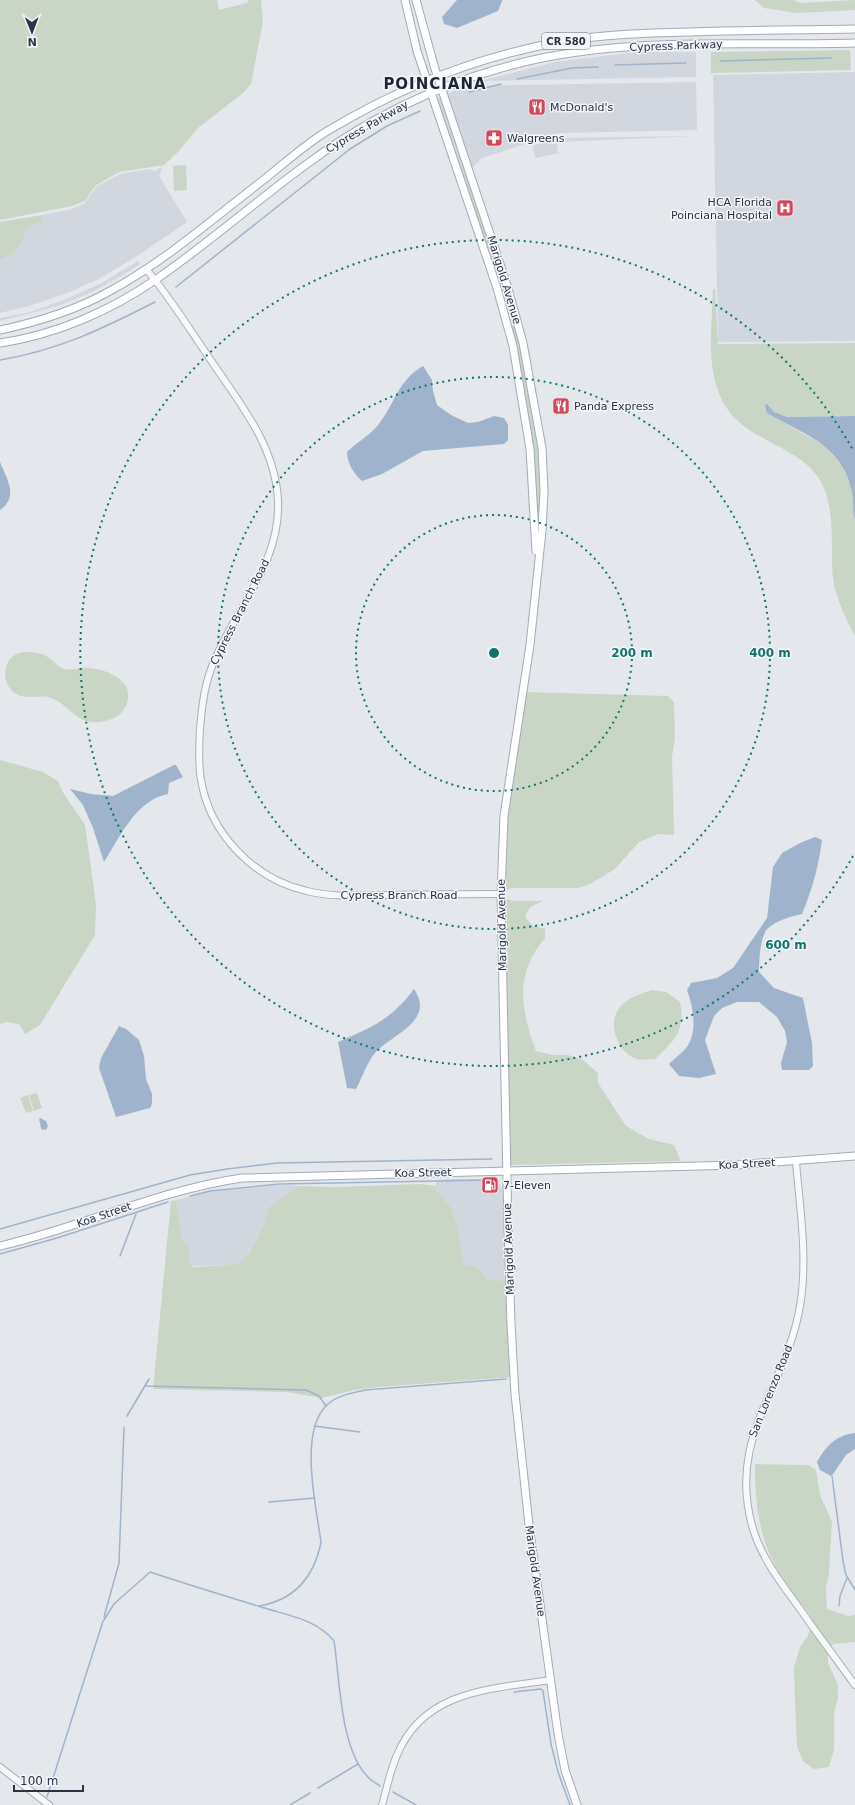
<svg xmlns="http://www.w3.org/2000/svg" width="855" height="1805" font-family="'DejaVu Sans',sans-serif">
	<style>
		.built { fill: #d2d6de }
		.green { fill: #c9d6c5 }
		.water { fill: #9fb4cc }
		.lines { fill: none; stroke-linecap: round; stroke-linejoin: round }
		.stream { stroke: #9fb4cc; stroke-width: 1.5 }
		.minor-casing { stroke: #a9aeb7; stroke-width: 8 }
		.major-casing { stroke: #a3abb8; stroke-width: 9 }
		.minor { stroke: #f7f8fa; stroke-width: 6 }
		.major { stroke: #fff; stroke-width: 7 }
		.ring { fill: none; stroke: #0f766e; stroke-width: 2; stroke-dasharray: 2 4 }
		.labels { text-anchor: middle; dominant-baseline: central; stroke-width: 3; stroke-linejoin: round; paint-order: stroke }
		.shield { fill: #f4f6f9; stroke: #676e7b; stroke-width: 1 }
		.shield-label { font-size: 10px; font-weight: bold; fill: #2b3445 }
		.street-label { font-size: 11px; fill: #2b3445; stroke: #f4f6f9 }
		.poi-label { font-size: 11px; fill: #2b3445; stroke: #f4f6f9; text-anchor: start }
		.district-label { font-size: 15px; font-weight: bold; letter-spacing: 1px; fill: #1d2536; stroke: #f4f6f9 }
		.centre { fill: #0f766e; stroke: #f4f6f9; stroke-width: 2 }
		.ring-label { font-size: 12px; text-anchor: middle; font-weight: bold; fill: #0f766e; stroke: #f4f6f9; stroke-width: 3; stroke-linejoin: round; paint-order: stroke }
	</style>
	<rect width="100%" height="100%" fill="#e4e7ec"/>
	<g class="built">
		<path d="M637,52H696V77L480,81L555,62Z"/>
		<path d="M855,72V341L718,342L713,75Z"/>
		<path d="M696,82L697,130L559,133L482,158L474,166L471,167L447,94L466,86Z"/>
		<path d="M443,96L466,168L460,170L436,99Z"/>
		<path d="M697,136L557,142L558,153L536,158L532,146L560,138Z"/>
		<path d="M159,168H162L159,176L187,222L140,254L99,279L67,293L29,306L0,313V259L14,252L20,245L26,228L31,224L44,222L42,215L72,209L85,203L96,187L120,174L150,169L155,171Z"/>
		<path d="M138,261L140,264L123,275L92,292L58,306L0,321V318L30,312L69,298L102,283Z"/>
		<path d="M452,1179H486L496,1181L504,1189L507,1281L487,1279L477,1266H464L457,1224L451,1207L436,1190V1181Z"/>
		<path d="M284,1185L298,1186L269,1207L264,1224L249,1254L240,1262L227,1265L191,1266L188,1245L183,1241L176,1200L208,1192Z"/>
	</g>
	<g class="green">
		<path d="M0,0H217L219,10L247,3L249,0H261L263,21L251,84L243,93L198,128L178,152L164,165L119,172L95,186L85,201L72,206L0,220Z"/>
		<path d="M755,0H793L801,3L855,0V10L797,13L764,8Z"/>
		<path d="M850,50L851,70L713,73L711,74V52Z"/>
		<path d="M186,165L187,190L174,191L173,166Z"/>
		<path d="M466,168L504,283L499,285L460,170Z"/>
		<path d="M42,215L44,222C23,226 28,228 20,245C16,253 7,256 0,259V222Z"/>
		<path d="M506,288L521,344L540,448L541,490L538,545C538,458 523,374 500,290Z"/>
		<path d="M713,289H715L718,344L855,343V416L787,417L774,412L767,404V413L827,447L841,464L851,486L855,521V636C846,619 836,599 833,579C830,549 836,512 822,484C812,464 793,454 774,444C762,437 748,431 738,421C702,388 712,333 713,289Z"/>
		<path d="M24,652C35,652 44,653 52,660C56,664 60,668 64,669C73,671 80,667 88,668C111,669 141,685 123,711C118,717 111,720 104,721C79,727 73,709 54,699C42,693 30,700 18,695C0,686 0,655 24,652Z"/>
		<path d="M524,692L668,696L674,702L675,739L672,756L674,835L658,834L639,842L615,869L590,884L578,888H512L503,891L506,816Z"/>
		<path d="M0,760L43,772L58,781L62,791L85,825L96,904L95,935L40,1025L25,1034L19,1024L6,1022L0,1024Z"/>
		<path d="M504,898L513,901H543L530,907L525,917L532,925L545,929V938C514,974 521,1010 536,1051L553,1055H568L583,1060L598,1073V1083L626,1126L649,1139L674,1145L681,1161L509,1165Z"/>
		<path d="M652,990L666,992L680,1002C685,1031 676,1039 655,1059C649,1059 640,1061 634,1058C618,1051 608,1025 618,1010C626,998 639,994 652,990Z"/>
		<path d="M37,1093L42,1108L34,1111L29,1095Z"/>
		<path d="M28,1095L33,1111L26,1113L20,1098Z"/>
		<path d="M419,1184L436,1186V1190L451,1207L457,1224L464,1266H477L487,1279L507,1281L512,1377L378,1387L355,1390L322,1398L287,1392L153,1389L171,1201L176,1200L183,1241L188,1245L191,1266L193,1267L227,1265L240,1262L249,1254L264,1224L269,1207L298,1186L335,1187Z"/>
		<path d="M755,1464L808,1465L816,1470L820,1495L832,1522L829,1573L826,1588L827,1609L848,1616L855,1615V1642L833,1644L830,1647L812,1621V1618C797,1597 776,1572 767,1548C757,1521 755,1493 755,1464Z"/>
		<path d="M810,1627L828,1652V1663L838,1685V1697L834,1714V1749L829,1767L814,1769L803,1761L797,1747L795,1698L794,1668L800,1647L808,1636Z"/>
	</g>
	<g class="water">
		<path d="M457,0H502V1L498,11L457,28L444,24L442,17Z"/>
		<path d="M423,366L432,380L433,391L437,405L451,415L468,423L478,422L494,416L504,418L508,425V440L504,444L423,451L382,474L362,481C354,474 347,463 347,452C357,442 369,436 378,425C395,404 398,380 423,366Z"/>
		<path d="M767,404L774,412L787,417L855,416V521C852,511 854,499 851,488C840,443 802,434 767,413L765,405Z"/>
		<path d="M0,462C7,479 19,497 0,510Z"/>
		<path d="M174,765H176L183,777L169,783L168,794C136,800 120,837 104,862L93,828L83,805L70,789L91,794L113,796Z"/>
		<path d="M815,837L822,840C819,865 812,890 802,914C792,916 775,921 767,929C760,938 759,961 759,972L774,988L803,998L812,1043L813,1066L809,1070H782L781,1063L787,1042L785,1031L777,1017L759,1002H737L722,1008L714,1016L705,1040L716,1074L699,1078L679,1076L669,1064C674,1059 682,1053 687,1047C698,1031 693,1006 687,990L691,983L717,978L733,968L767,918L773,867L782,853L800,843Z"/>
		<path d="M414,989C436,1021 391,1035 375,1053C367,1062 362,1078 356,1089L347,1088L338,1042C371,1028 392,1019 414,989Z"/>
		<path d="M119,1026L126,1029L139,1040L144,1056L146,1079L152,1094V1104L150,1108L116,1117L99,1068L101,1058Z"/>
		<path d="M40,1118L46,1121L48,1126L46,1130L41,1129L40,1122L39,1120Z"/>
		<path d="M855,1433V1449L846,1455L833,1474L831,1476L820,1470L817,1462C826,1446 836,1435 855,1433Z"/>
	</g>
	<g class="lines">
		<g class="stream">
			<path d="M720,61L831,58"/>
			<path d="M615,65L686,63"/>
			<path d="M517,79L572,68L598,67"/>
			<path d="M469,92L501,84"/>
			<path d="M176,287L350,149L387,126L420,111"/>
			<path d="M0,360C59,350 102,329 155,302"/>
			<path d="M190,1196L210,1191L280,1184L489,1180"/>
			<path d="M0,1229L190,1175L227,1169L277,1163L492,1159"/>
			<path d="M0,1254L57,1238L168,1202"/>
			<path d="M120,1256L136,1214"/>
			<path d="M145,1386L306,1390L319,1396L326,1406"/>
			<path d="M127,1416L149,1379"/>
			<path d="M314,1426L360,1432"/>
			<path d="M832,1476L843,1561L846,1575L855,1590"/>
			<path d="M269,1502L315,1498"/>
			<path d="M259,1606C295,1600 314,1577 321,1542C316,1506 298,1430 328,1404C338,1395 353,1393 365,1390L506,1379"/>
			<path d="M839,1606L840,1596L847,1578"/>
			<path d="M104,1617L119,1563L124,1427"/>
			<path d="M104,1620L114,1604L150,1572C186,1584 222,1595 258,1606C284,1615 316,1618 334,1641C340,1679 340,1750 368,1777C371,1781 376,1783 380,1786"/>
			<path d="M514,1692L541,1689L543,1691L551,1744L558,1772L570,1805"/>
			<path d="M318,1788L358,1764"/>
			<path d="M393,1792L416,1805"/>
			<path d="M47,1797L103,1621"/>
			<path d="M290,1805L310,1793"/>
		</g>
		<defs>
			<g id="minor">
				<path d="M146,269C169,296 188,327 208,356C238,401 275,444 278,500C281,561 239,604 216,657C205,680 202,704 200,729C199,746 198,763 201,780C210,833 253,879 307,891C334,898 362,895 390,895C427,894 464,894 501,894"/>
				<path d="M796,1162C800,1209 808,1259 800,1306C786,1389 726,1437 753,1529C762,1559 782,1584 800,1609C818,1635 837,1660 855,1685"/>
				<path d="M0,1767L49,1805"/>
				<path d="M382,1805C387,1788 390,1771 397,1755C424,1690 491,1689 551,1680"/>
			</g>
			<g id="major">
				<path d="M405,0L417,51L497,288L513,346L530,449L536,551"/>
				<path d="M416,0L435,69L507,285L523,343L542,448L544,490L542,531L530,645L504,816L501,894L508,1227L511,1324L515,1394L529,1525L558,1734L565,1770L577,1805"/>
				<path d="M0,330C38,322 76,310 110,291C165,261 213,219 262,181C284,164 305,144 329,130C401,87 482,55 565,41C606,34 649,33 691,32C746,30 800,30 855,29"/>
				<path d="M0,343C55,335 110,311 155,280C230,229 295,164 375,120C437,86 508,61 578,52C670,39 763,46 855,43"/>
				<path d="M0,1246C82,1227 159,1190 242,1178L736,1165L855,1156"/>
			</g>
		</defs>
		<use href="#minor" class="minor-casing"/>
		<use href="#major" class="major-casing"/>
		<use href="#minor" class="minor"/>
		<use href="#major" class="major"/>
	</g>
	<g class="ring">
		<circle cx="494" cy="653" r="138"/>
		<circle cx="494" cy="653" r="276"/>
		<path d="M853 856A413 413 0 1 1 853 450"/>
	</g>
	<defs>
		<symbol id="restaurant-square" viewBox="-11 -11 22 22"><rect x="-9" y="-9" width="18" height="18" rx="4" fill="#d1495b" stroke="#f4f6f9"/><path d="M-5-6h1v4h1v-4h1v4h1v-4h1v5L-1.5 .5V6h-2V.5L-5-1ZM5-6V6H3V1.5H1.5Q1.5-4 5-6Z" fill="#fff"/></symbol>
		<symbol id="pharmacy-square" viewBox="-11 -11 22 22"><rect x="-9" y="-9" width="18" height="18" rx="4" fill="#d1495b" stroke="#f4f6f9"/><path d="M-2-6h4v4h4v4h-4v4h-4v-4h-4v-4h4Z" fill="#fff"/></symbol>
		<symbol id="hospital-square" viewBox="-11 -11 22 22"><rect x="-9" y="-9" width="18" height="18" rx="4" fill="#d1495b" stroke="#f4f6f9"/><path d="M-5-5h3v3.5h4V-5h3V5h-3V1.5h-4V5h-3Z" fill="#fff"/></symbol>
		<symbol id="fuel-square" viewBox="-11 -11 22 22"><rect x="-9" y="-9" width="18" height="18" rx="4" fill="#d1495b" stroke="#f4f6f9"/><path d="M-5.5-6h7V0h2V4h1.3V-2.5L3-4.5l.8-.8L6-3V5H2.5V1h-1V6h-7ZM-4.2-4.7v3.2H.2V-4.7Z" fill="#fff"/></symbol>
	</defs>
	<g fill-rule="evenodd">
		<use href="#restaurant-square" x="527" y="97" width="20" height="20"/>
		<use href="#pharmacy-square" x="484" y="128" width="20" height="20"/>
		<use href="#hospital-square" x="775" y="198" width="20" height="20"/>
		<use href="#restaurant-square" x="551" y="396" width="20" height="20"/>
		<use href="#fuel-square" x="480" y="1175" width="20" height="20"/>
	</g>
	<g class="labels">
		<rect class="shield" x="542" y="33" width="48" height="16" rx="3"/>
		<g class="shield-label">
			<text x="566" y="41">CR 580</text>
		</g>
		<g class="street-label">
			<text transform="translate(676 46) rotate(-2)">Cypress Parkway</text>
			<text transform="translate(367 127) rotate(-30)">Cypress Parkway</text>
			<text transform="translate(504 280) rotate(73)">Marigold Avenue</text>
			<text transform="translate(240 612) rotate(-63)">Cypress Branch Road</text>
			<text x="399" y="895">Cypress Branch Road</text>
			<text transform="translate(502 925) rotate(-91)">Marigold Avenue</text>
			<text transform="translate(747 1164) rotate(-3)">Koa Street</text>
			<text transform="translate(423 1173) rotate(-1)">Koa Street</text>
			<text transform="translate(104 1215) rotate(-19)">Koa Street</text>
			<text transform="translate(509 1249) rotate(-92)">Marigold Avenue</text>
			<text transform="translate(771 1391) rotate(-68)">San Lorenzo Road</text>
			<text transform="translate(535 1571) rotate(82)">Marigold Avenue</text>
		</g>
		<g class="poi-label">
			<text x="550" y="107">McDonald's</text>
			<text x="507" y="138">Walgreens</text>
			<text x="772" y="202" text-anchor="end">HCA Florida<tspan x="772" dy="13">Poinciana Hospital</tspan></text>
			<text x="574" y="406">Panda Express</text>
			<text x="503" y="1185">7-Eleven</text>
		</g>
		<g class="district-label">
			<text x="435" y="84">POINCIANA</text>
		</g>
	</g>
	<circle cx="494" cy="653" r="6" class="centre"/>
	<g class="ring-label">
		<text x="632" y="657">200 m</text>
		<text x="770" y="657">400 m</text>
		<text x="786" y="949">600 m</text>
	</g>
	<g transform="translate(32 32) rotate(179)" stroke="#f4f6f9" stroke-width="3" paint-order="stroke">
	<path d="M0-3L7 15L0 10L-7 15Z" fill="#2b3445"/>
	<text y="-6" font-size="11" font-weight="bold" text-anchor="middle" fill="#2b3445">N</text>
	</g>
	<path d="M14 1785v6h69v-6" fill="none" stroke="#2b3445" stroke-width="2"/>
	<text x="20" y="1785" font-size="12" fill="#2b3445" stroke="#f4f6f9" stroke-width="3" paint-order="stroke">100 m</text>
</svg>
